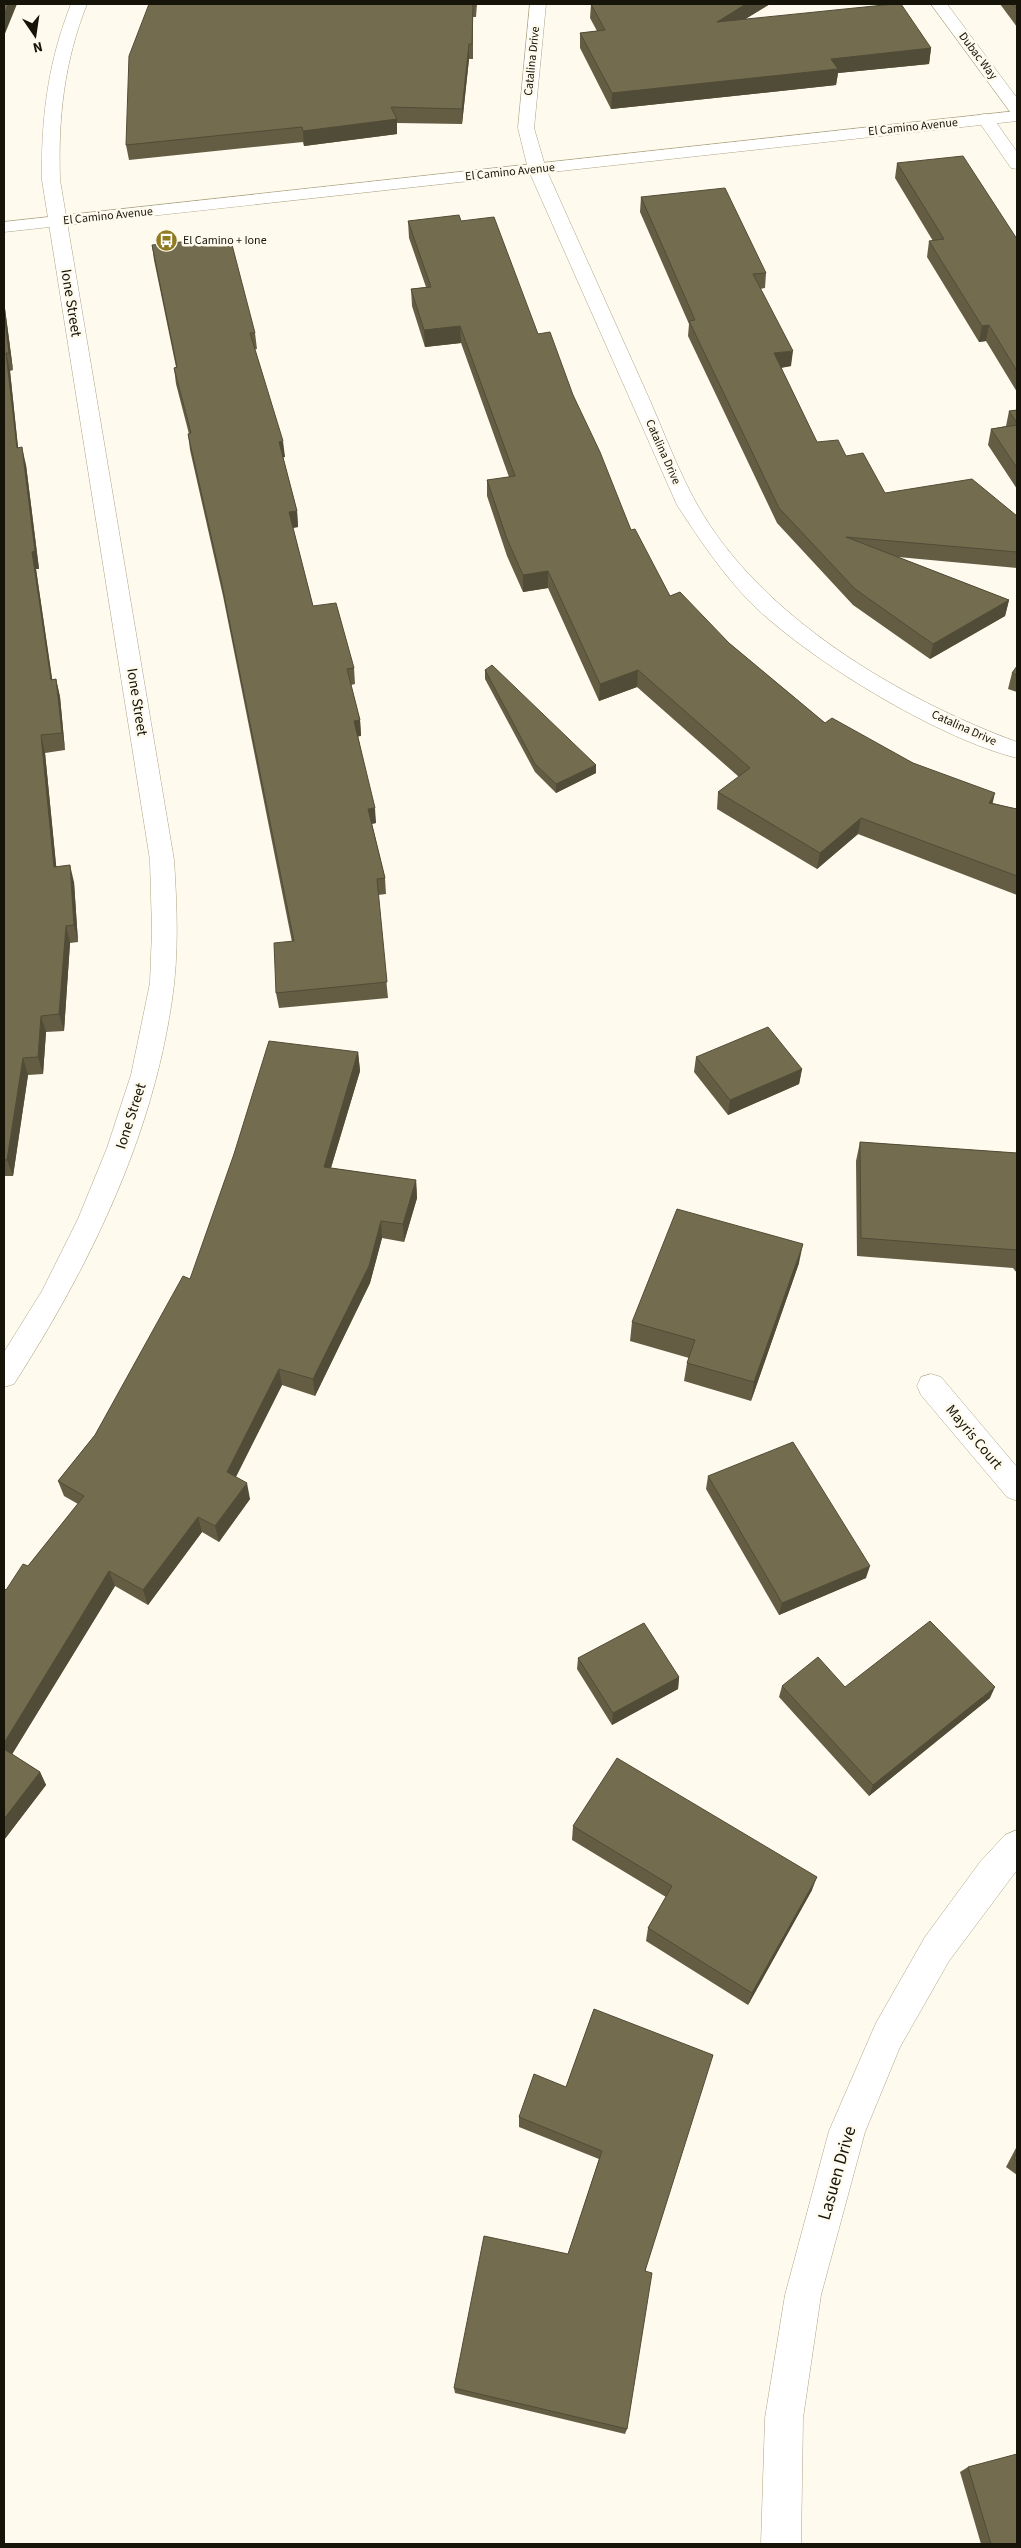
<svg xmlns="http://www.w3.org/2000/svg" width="1021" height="2548" font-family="'Source Sans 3',sans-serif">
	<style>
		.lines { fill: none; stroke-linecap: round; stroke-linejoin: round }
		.minor-casing { stroke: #ada586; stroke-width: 1 }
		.secondary-casing { stroke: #ada586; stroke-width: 1 }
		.minor { fill: #fff; fill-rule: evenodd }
		.secondary { fill: #fff; fill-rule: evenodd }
		.wall { fill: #645d44 }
		.shaded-wall { fill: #514c37 }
		.building { fill: #746c4f; stroke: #514c37 }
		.labels { text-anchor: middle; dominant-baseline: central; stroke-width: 5; stroke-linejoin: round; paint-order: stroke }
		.far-street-label { font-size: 12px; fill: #161308; stroke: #fefaed }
		.far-poi-label { font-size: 12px; fill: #161308; stroke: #fefaed; text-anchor: start }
		.street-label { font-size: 15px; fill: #161308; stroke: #fefaed }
		.near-street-label { font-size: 18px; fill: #161308; stroke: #fefaed }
	</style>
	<rect width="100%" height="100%" fill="#fefaed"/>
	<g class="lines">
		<defs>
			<g id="minor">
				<path d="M71,4H87C64,62 58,118 60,180L174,860C177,906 179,954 172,1000C152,1139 89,1267 14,1384L4,1387V1352L42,1291L78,1219L107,1148L131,1075L150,983L152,930L150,860L42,180C41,118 48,62 71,4Z"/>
				<path d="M530,4H546L534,128L546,169C580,245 614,320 648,396C664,432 678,471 698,506C761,617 900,699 1017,742V758C939,739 807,659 750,602C722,573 699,539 677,505L528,169L518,128Z"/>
				<path d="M931,4H947L1017,98V114L1011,113Z"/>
				<path d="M985,114L991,115L1017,152V169L1011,168L977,119L979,115Z"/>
				<path d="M931,1374L941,1377L1017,1467V1501L1007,1497L921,1395L917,1386L921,1377Z"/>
				<path d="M1017,1830V1870L949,1961L900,2047L865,2132L821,2295L803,2418L801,2544H761L765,2418L785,2295L829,2131L876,2023L925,1937L980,1862L1005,1835Z"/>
			</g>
			<path id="secondary" d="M1017,111V121L4,232V222Z"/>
		</defs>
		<use href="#minor" class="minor-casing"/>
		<use href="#secondary" class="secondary-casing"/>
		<use href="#minor" class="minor"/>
		<use href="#secondary" class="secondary"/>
	</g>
	<g class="wall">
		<path d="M149,4H477L476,17H473V59H469L462,124L397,123V134L304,146L303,142L129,160L126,145Z"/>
		<path d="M591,4H770L745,19L931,48L929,64L838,73L836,85L611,109L580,48V33L597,31L590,18Z"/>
		<path d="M1000,4H1017V27Z"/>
		<path d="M897,163L1017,239V392L986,341L979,342L927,257L929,241H933L895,178Z"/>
		<path d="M641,197L766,273L765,288L760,289L791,366L781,368L817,442L846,456L885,493L1017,516V568L898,557L1009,600L1005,616L930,659L853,605L777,523L688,336L689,324L640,212Z"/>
		<path d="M408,221H461L538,334L573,395L631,530L670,596L729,643L825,723L913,763L993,803L1017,809V895L858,834L817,869L717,809L718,792L739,777L637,687L599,701L548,588L523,592L507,556L487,496V480L509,477L461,343L425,347L412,306L411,289L426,287L409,238Z"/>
		<path d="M152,245L255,333L257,349H255L285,457H283L297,511L298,527L293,528L313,606L354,668L355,684L351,685L360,720L361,736H358L376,823L372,824L385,878L386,894L378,895L388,998L279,1008L276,993L292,942L223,596L190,450L188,434H189L176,384L174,368L176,367L154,260Z"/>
		<path d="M4,301L13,370L10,371L18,448L26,465L39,569H36L52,680L56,679L60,697L65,750L45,753L56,866L74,882L78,942L70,943L64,1031L46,1032L43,1074L28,1075L13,1176H4Z"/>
		<path d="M1017,410V489L988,445L991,429L1006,426L1009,411Z"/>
		<path d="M485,670L596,765V773L556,793L535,772L485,679Z"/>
		<path d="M1012,673L1017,675V692L1008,689Z"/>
		<path d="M358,1052L360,1071L331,1168L416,1180L417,1198L404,1242L382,1238L370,1283L315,1396L282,1385L236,1477L250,1499L219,1542L202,1532L148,1605L115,1586L12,1754L40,1772L46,1785L4,1840V1588L6,1590L28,1566L78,1504L64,1496L58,1481L95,1435L190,1279Z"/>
		<path d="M696,1057L802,1069L799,1084L728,1115L694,1072Z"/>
		<path d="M860,1142L1017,1153V1273L1013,1268L857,1256L856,1161Z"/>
		<path d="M799,1263L751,1401L684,1381L687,1363L689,1358L630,1341L632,1322Z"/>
		<path d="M708,1476L866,1578L779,1615L706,1489Z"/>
		<path d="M578,1658L679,1677L678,1689L612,1725L577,1669Z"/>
		<path d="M782,1686L845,1687L990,1698L869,1796L779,1697Z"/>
		<path d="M573,1826L812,1890L748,2005L646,1941L648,1928L666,1897L572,1840Z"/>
		<path d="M594,2009L646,2271L627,2429L625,2434L455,2393L454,2388L568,2254L599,2159L519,2127V2117L566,2087Z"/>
		<path d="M1017,2146V2175L1006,2167Z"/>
		<path d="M968,2467L1017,2544H981L960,2472Z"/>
	</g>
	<g class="shaded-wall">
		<path d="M8,4H17L4,36V14Z"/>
		<path d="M746,4H770L716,37L717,22Z"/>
		<path d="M469,44V59L462,124V109Z"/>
		<path d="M931,48L929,64L838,73L836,85L611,109L612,93L831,59Z"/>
		<path d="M397,119V134L304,146L303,131Z"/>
		<path d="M4,301L13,370L9,353L4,312Z"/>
		<path d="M989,325L986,341L979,342L982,326Z"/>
		<path d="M460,326L461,343L425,347L424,330Z"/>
		<path d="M793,351L791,366L772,369L774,353Z"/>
		<path d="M6,353L10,371L20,466L17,448Z"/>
		<path d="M283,441L285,457L281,458L279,442Z"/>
		<path d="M22,447L26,465L39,569H36L55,698L51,680L32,552Z"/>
		<path d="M297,511L298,527L290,528L289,512Z"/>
		<path d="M548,571V588L523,592V575Z"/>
		<path d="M1009,600L1005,616L930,659L933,644Z"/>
		<path d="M638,670L637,687L599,701L600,684Z"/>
		<path d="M56,679L60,697L65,750L62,733Z"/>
		<path d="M360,720L361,736L355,737L354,721Z"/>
		<path d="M41,735L45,753L58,884L54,867Z"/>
		<path d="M596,765V773L556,793V784Z"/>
		<path d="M995,793L991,810L989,803Z"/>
		<path d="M375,808L376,823L369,824L368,809Z"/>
		<path d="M861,818L858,834L817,869L820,853Z"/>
		<path d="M70,865L74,882L78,942L74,925Z"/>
		<path d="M66,926L70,943L64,1031L59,1014Z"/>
		<path d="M41,1016L46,1032L43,1074L38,1057Z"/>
		<path d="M358,1052L360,1071L326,1184L324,1167Z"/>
		<path d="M23,1058L28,1075L13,1176L7,1160Z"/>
		<path d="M802,1069L799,1084L728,1115L730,1100Z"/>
		<path d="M416,1180L417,1198L404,1242L403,1224Z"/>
		<path d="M381,1221L382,1238L370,1283L315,1396L313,1379Z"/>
		<path d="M803,1244L799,1263L751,1401L754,1382Z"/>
		<path d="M279,1369L282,1385L230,1488L227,1472Z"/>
		<path d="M247,1483L250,1499L219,1542L215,1526Z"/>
		<path d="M198,1517L202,1532L148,1605L143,1590Z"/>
		<path d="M870,1566L866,1578L779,1615L782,1603Z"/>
		<path d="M109,1571L115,1586L8,1761L4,1753V1743Z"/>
		<path d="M679,1677L678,1689L612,1725L613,1713Z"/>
		<path d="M995,1687L990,1698L869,1796L873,1785Z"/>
		<path d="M40,1772L46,1785L4,1840V1819Z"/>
		<path d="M817,1877L812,1890L748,2005L752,1993Z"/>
	</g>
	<g class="building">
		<path d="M4,4H8L4,14Z"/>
		<path d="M149,4H473L472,44H469L462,109L391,107L397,119L303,131L302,127L126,145L129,56Z"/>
		<path d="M591,4H746L717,22L894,4H901L931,48L831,59L838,69L612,93L580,33L605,30Z"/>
		<path d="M1013,4H1017V9Z"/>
		<path d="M963,156L1017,239V371L989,325L982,326L929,241L944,239L897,163Z"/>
		<path d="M725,188L766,273L753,274L793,351L774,353L817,442L838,440L846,456L863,453L885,493L972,479L1017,516V552L846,537L1009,600L933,644L855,589L779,508L689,321L695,320L641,197Z"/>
		<path d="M459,215L461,221L494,217L538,334L550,332L573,395L600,452L631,530L635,529L670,596L680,592L729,643L825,723L832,718L913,763L995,793L989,803L1017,809V876L861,818L820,853L718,792L750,768L638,670L600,684L548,571L523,575L507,539L487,480L515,476L460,326L424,330L411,289L431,287L408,221Z"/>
		<path d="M230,237L255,333H250L283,441L279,442L297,511L289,512L313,606L336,603L354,668L347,669L360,720L354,721L375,808L368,809L385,878L377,879L387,982L276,993L274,943L294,941L221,580L188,434L191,433L174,368L177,367L152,245Z"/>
		<path d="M4,312L9,353H6L17,448L22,447L35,551L32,552L51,680L56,679L62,733L41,735L54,867L70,865L74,925L66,926L59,1014L41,1016L38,1057L23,1058L7,1160H4Z"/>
		<path d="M1017,410V423L1009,411Z"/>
		<path d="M1017,425V468L991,429Z"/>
		<path d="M492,665L596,765L556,784L535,764L485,670Z"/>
		<path d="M1017,666V675L1012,673Z"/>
		<path d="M768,1027L802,1069L730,1100L696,1057Z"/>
		<path d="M269,1041L358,1052L324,1167L416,1180L403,1224L381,1221L369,1266L313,1379L279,1369L227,1472L247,1483L215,1526L198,1517L143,1590L109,1571L4,1743V1588L6,1590L23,1564L28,1566L84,1496L58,1481L95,1435L183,1276L190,1279L234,1154Z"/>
		<path d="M860,1142L1017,1153V1250L861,1238Z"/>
		<path d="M677,1209L803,1244L754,1382L687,1363L695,1340L632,1322Z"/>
		<path d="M793,1442L870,1566L782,1603L708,1476Z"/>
		<path d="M930,1621L995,1687L873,1785L782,1686L818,1657L845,1687Z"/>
		<path d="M644,1623L679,1677L613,1713L578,1658Z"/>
		<path d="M4,1749L40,1772L4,1819Z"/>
		<path d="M617,1758L817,1877L752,1993L648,1928L672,1886L573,1826Z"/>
		<path d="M594,2009L713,2055L645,2271L652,2273L627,2429L454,2388L484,2236L568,2254L602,2151L519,2117L534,2074L566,2087Z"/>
		<path d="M1017,2152V2161L1014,2159Z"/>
		<path d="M1017,2454V2544H991L968,2467Z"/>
	</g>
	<defs>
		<symbol id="bus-disc" viewBox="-11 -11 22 22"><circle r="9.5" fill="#917b22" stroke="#fefaed"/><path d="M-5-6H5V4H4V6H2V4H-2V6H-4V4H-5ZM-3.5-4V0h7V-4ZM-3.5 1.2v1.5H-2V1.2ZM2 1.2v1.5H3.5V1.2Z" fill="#fff"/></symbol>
	</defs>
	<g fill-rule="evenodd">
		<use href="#bus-disc" x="154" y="228" width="25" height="25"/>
	</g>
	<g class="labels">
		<g class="far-street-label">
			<text transform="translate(978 56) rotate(53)">Dubac Way</text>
			<text transform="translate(532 61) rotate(-84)">Catalina Drive</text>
			<text transform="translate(913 127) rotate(-6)">El Camino Avenue</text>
			<text transform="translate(510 172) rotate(-6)">El Camino Avenue</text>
			<text transform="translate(108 216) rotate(-6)">El Camino Avenue</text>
			<text transform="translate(663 452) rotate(66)">Catalina Drive</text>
			<text transform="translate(964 728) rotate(24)">Catalina Drive</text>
		</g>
		<g class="far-poi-label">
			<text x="183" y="240">El Camino + Ione</text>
		</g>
		<g class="street-label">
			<text transform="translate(71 303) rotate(81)">Ione Street</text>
			<text transform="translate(137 702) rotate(81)">Ione Street</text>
			<text transform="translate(131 1116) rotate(-72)">Ione Street</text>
			<text transform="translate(974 1437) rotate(50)">Mayris Court</text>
		</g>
		<g class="near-street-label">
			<text transform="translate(837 2173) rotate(-74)">Lasuen Drive</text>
		</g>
	</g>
	<rect width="1021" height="2548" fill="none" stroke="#161308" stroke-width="10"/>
	<g transform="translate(35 35) rotate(167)" stroke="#fefaed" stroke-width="4" paint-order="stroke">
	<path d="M0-4L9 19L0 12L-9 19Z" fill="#161308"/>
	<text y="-8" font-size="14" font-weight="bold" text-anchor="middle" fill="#161308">N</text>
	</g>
</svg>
